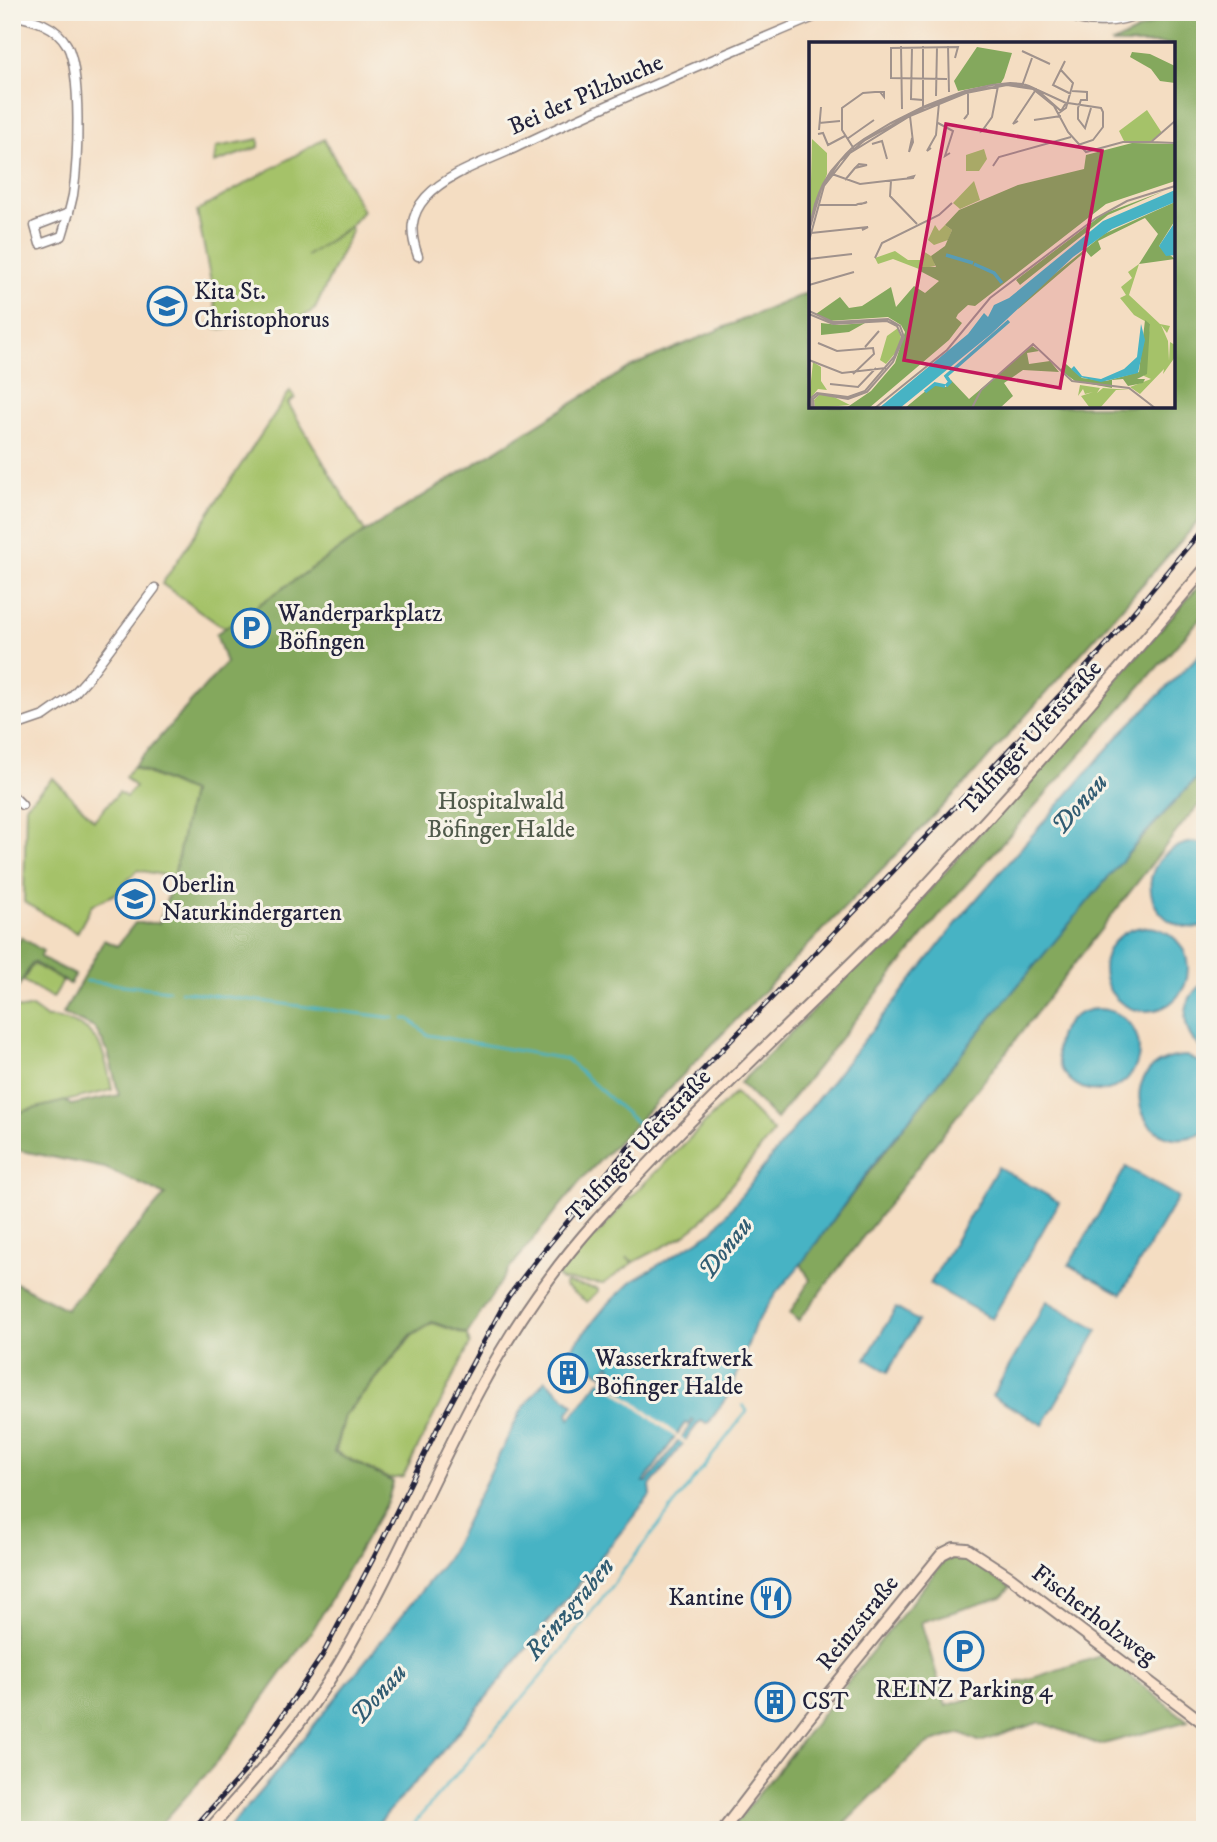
<svg xmlns="http://www.w3.org/2000/svg" width="1217" height="1842" font-family="'IM FELL DW Pica',serif">
	<style>
		.green { fill: #a5c269; stroke: #647252; stroke-width: 2 }
		.forest { fill: #84a85d; stroke: #53654c; stroke-width: 2 }
		.water { fill: #47b3c4; stroke: #346a80; stroke-width: 2; fill-rule: evenodd }
		.pier { fill: #f4ddc2 }
		.lines { fill: none; stroke-linecap: round; stroke-linejoin: round }
		.stream { stroke: #47b3c4; stroke-width: 2.5 }
		.street-casing { stroke: #8b807e; stroke-width: 11 }
		.secondary-casing { stroke: #8b807e; stroke-width: 14 }
		.street { stroke: #fff; stroke-width: 8 }
		.secondary { stroke: #fce5cf; stroke-width: 10 }
		.rail-casing { stroke: #22223b; stroke-width: 5 }
		.rail { stroke: #f7f3e8; stroke-width: 2.5; stroke-dasharray: 8; stroke-linecap: butt }
		.labels { text-anchor: middle; dominant-baseline: central; stroke-width: 6; stroke-linejoin: round; paint-order: stroke }
		.street-label { font-size: 24px; fill: #22223b; stroke: #f7f3e8 }
		.poi-label { font-size: 24px; fill: #22223b; stroke: #f7f3e8; text-anchor: start }
		.park-label { font-size: 24px; fill: #505a4b; stroke: #f7f3e8 }
		.water-label { font-size: 26px; font-style: italic; fill: #315c72; stroke: #f7f3e8 }
		.inset-river { fill: none; stroke: #47b3c4; stroke-width: 3.5 }
		.inset-road { fill: none; stroke: #a0928c; stroke-width: 2 }
		.view { fill: #c2185b; fill-opacity: 0.15; stroke: #c2185b; stroke-width: 3.5 }
		.inset-edge { fill: none; stroke: #22223b; stroke-width: 3.5 }
	</style>
	<rect width="100%" height="100%" fill="#f7f3e8"/>
	<filter id="ink" filterUnits="userSpaceOnUse"><feTurbulence type="fractalNoise" baseFrequency=".0143" numOctaves="2"/><feDisplacementMap in="SourceGraphic" scale="14" xChannelSelector="R" yChannelSelector="G"/><feConvolveMatrix kernelMatrix="1 2 1 2 8 2 1 2 1" color-interpolation-filters="sRGB"/></filter>
	<filter id="wash" filterUnits="userSpaceOnUse"><feTurbulence type="fractalNoise" baseFrequency=".00686" numOctaves="4" result="noise"/><feDisplacementMap in="SourceGraphic" scale="28" xChannelSelector="R" yChannelSelector="G"/><feGaussianBlur stdDeviation="1.57" result="paint"/><feColorMatrix in="noise" values="0 0 0 0 0 0 0 0 0 0 0 0 0 0 0 0 0 1.4 0 .05"/><feComposite in="paint" operator="in"/></filter>
	<g filter="url(#wash)">
		<rect width="100%" height="100%" fill="#f4ddc2"/>
		<g class="green">
			<path d="M259,139V147L214,163L216,147Z"/>
			<path d="M324,139L363,211L350,226L307,256L350,227L352,230L315,309L304,316L224,329L216,328L210,323L218,318L197,211Z"/>
			<path d="M290,391L295,398L288,403L365,532L226,627L218,624L162,584Z"/>
			<path d="M133,767L191,792L174,877L137,870L115,894L92,905L77,933L24,902L26,805L53,778L94,820L119,792L126,797L135,787L125,777Z"/>
			<path d="M33,964L63,981L53,998L23,981Z"/>
			<path d="M12,1007L23,1009L32,1007L47,1018C55,1017 62,1020 70,1022C103,1031 106,1061 112,1090L12,1114Z"/>
			<path d="M735,1093L774,1132L700,1223L682,1237L634,1262L626,1257L633,1263L603,1284L562,1280L557,1276L590,1233L596,1236L625,1203Z"/>
			<path d="M566,1283L598,1289V1291L587,1302L564,1286Z"/>
			<path d="M433,1323L467,1335L470,1344L403,1477L389,1479L336,1452L345,1416L412,1336Z"/>
		</g>
		<g class="forest">
			<path d="M1175,12H1205V514L973,775L582,1179L510,1268L467,1334L432,1322L411,1335L344,1416L334,1452L393,1482L388,1500L314,1628L224,1754L156,1830H12V1281L66,1309L165,1195L105,1168L12,1149V1114L65,1101L71,1105L119,1095L108,1052L95,1028L63,1014L104,940L117,946L135,923H159L174,877L191,792L134,766L226,663L216,634L365,532L632,366L811,291V406H1173V44H1111Z"/>
			<path d="M1205,579V613L948,905L776,1119L740,1083L896,928Z"/>
			<path d="M1205,769V799L1188,817L798,1321L790,1313L810,1280L801,1264C926,1092 1060,925 1205,769Z"/>
			<path d="M21,937L43,951L40,957L75,975L70,984L33,962L16,991L12,989V954Z"/>
			<path d="M963,1557L1010,1588L1002,1597L921,1622L946,1706L1103,1655L1188,1721L1100,1745L1040,1722L980,1742L961,1733L932,1742L914,1754L838,1830H730L945,1560Z"/>
		</g>
		<g class="water">
			<path d="M1205,649V769L1141,838L975,1037L878,1158L801,1264L777,1292L755,1325L731,1391L710,1421L707,1423L700,1421L650,1486L651,1494L626,1526L432,1764L372,1830H227L270,1780L447,1559L521,1411L545,1380L574,1405L568,1413L570,1419L611,1366L609,1364L601,1374L569,1351L606,1306L631,1282L713,1231L967,910L1121,733ZM692,1419L694,1421L647,1482H644L685,1423L689,1424Z"/>
			<path d="M1193,842L1205,844V927C1142,936 1128,854 1193,842Z"/>
			<circle cx="1146" cy="969" r="42"/>
			<path d="M1205,982V1051C1179,1035 1179,998 1205,982Z"/>
			<circle cx="1098" cy="1050" r="41"/>
			<path d="M1186,1056L1205,1065V1131C1139,1167 1107,1059 1186,1056Z"/>
			<path d="M998,1167L1059,1202L992,1319L930,1284Z"/>
			<path d="M1126,1167L1178,1197L1121,1294L1069,1265Z"/>
			<path d="M1047,1301L1098,1330L1043,1425L992,1396Z"/>
			<path d="M896,1308L918,1321L888,1372L866,1359Z"/>
		</g>
		<path class="pier" d="M568,1347L570,1348L568,1351L687,1442L685,1445L567,1354Z"/>
		<g class="lines">
			<g class="stream">
				<path d="M86,981L169,990"/>
				<path d="M181,991L394,1018"/>
				<path d="M404,1019H409L428,1035L566,1059L638,1124"/>
				<path d="M408,1830L544,1673L747,1411L743,1405"/>
			</g>
		</g>
	</g>
	<g filter="url(#ink)">
		<g class="lines">
			<defs>
				<g id="street">
					<path d="M1063,12C1087,27 1119,23 1144,12"/>
					<path d="M12,15C33,19 56,25 67,45C82,74 78,162 73,195C70,209 66,223 62,236L40,244L35,226L69,213"/>
					<path d="M418,256C410,234 409,216 426,197C449,172 489,161 519,146C620,98 722,55 826,12"/>
					<path d="M12,727L44,716L71,697L88,678L155,588"/>
					<path d="M12,795L22,805"/>
				</g>
				<g id="secondary">
					<path d="M209,1830C256,1777 303,1725 339,1664C414,1538 461,1396 549,1279C578,1239 611,1204 645,1168C721,1087 803,1012 881,934C908,907 933,878 959,850C1043,759 1124,664 1205,569"/>
					<path d="M723,1830L808,1719L942,1554L954,1548L967,1549L1010,1577L1205,1724"/>
				</g>
			</defs>
			<use href="#street" class="street-casing"/>
			<use href="#secondary" class="secondary-casing"/>
			<use href="#street" class="street"/>
			<use href="#secondary" class="secondary"/>
			<defs>
				<path id="rail" d="M192,1830L244,1772L322,1656L373,1559L438,1427L508,1297L537,1259L626,1150L989,771L1101,651L1205,526"/>
			</defs>
			<use href="#rail" class="rail-casing"/>
			<use href="#rail" class="rail"/>
		</g>
	</g>
	<defs>
		<symbol id="school-ring" viewBox="-11 -11 22 22"><circle r="9.5" fill="#f7f3e8" stroke="#1f6fb2" stroke-width="1.5"/><path d="M0-5L7-2L0 1L-7-2ZM-4 1L0 2.5L4 1V4Q0 6-4 4Z" fill="#1f6fb2"/></symbol>
		<symbol id="parking-ring" viewBox="-11 -11 22 22"><circle r="9.5" fill="#f7f3e8" stroke="#1f6fb2" stroke-width="1.5"/><path d="M-3.5-5.5H1a3.5 3.5 0 0 1 0 7H-1V5.5H-3.5ZM-1-3.4V-.6H.8a1.4 1.4 0 0 0 0-2.8Z" fill="#1f6fb2"/></symbol>
		<symbol id="building-ring" viewBox="-11 -11 22 22"><circle r="9.5" fill="#f7f3e8" stroke="#1f6fb2" stroke-width="1.5"/><path d="M-4-6H4V6H1V3H-1V6H-4ZM-2.5-4.3h1.7v1.8h-1.7ZM.8-4.3h1.7v1.8H.8ZM-2.5-1h1.7V.8h-1.7ZM.8-1h1.7V.8H.8Z" fill="#1f6fb2"/></symbol>
		<symbol id="restaurant-ring" viewBox="-11 -11 22 22"><circle r="9.5" fill="#f7f3e8" stroke="#1f6fb2" stroke-width="1.5"/><path d="M-5-6h1v4h1v-4h1v4h1v-4h1v5L-1.5 .5V6h-2V.5L-5-1ZM5-6V6H3V1.5H1.5Q1.5-4 5-6Z" fill="#1f6fb2"/></symbol>
	</defs>
	<g fill-rule="evenodd">
		<use href="#school-ring" x="145" y="284" width="44" height="44"/>
		<use href="#parking-ring" x="229" y="606" width="44" height="44"/>
		<use href="#school-ring" x="113" y="877" width="44" height="44"/>
		<use href="#building-ring" x="546" y="1351" width="44" height="44"/>
		<use href="#restaurant-ring" x="749" y="1576" width="44" height="44"/>
		<use href="#parking-ring" x="942" y="1629" width="44" height="44"/>
		<use href="#building-ring" x="753" y="1680" width="44" height="44"/>
	</g>
	<g class="labels">
		<g class="street-label">
			<text transform="translate(586 95) rotate(-24)">Bei der Pilzbuche</text>
			<text transform="translate(1031 738) rotate(-48)">Talfinger Uferstraße</text>
			<text transform="translate(639 1146) rotate(-47)">Talfinger Uferstraße</text>
			<text transform="translate(1094 1615) rotate(37)">Fischerholzweg</text>
			<text transform="translate(858 1623) rotate(-51)">Reinzstraße</text>
		</g>
		<g class="poi-label">
			<text x="194" y="292">Kita St.<tspan x="194" dy="28">Christophorus</tspan></text>
			<text x="278" y="614">Wanderparkplatz<tspan x="278" dy="28">Böfingen</tspan></text>
			<text x="162" y="885">Oberlin<tspan x="162" dy="28">Naturkindergarten</tspan></text>
			<text x="595" y="1359">Wasserkraftwerk<tspan x="595" dy="28">Böfinger Halde</tspan></text>
			<text x="744" y="1598" text-anchor="end">Kantine</text>
			<text x="964" y="1690" text-anchor="middle">REINZ Parking 4</text>
			<text x="802" y="1702">CST</text>
		</g>
		<g class="park-label">
			<text x="501" y="802">Hospitalwald<tspan x="501" dy="28">Böfinger Halde</tspan></text>
		</g>
		<g class="water-label">
			<text transform="translate(1080 804) rotate(-49)">Donau</text>
			<text transform="translate(726 1248) rotate(-52)">Donau</text>
			<text transform="translate(570 1609) rotate(-50)">Reinzgraben</text>
			<text transform="translate(379 1694) rotate(-48)">Donau</text>
		</g>
	</g>
	<g transform="translate(809 42)">
		<rect width="366" height="366" fill="#f4ddc2"/>
		<path d="M338,68L353,91L342,99H315L310,89ZM3,97L18,111V132L1,181ZM175,107L178,117L170,129H157V113ZM165,139L171,158L151,167L144,161ZM126,183L130,189L136,183L143,188L139,198L125,203L119,198ZM86,209L99,218H113L114,209L125,216L126,224L110,227L84,217L69,222L66,216ZM330,222L320,253L351,282L361,284L358,291L352,283L359,299L360,319L361,300L366,303V315L354,332L355,327L331,352L321,345L342,337L335,334L341,282L325,273L311,256L317,253L312,245L323,236L319,230ZM89,286L92,296L88,309L77,322L71,318L78,294ZM4,320L12,325V339L18,348L9,347L0,358ZM271,343L291,346L288,351L294,346L321,348H307L291,366H281L272,354L284,350L276,352L274,347L269,354ZM11,352L21,353L41,363L6,366L5,358Z" fill="#a5c269"/>
		<path d="M168,5L203,11L195,36L192,41L149,49L145,39ZM323,10L341,12L366,24V41L351,39L342,27L321,15ZM323,101L366,102V139L297,162L166,264L159,263L149,272L147,276L153,281L140,298L60,366H37L62,349L86,321L96,290L92,283L79,275L19,279L7,272L31,255L40,266L53,264L82,245L87,265L105,244L116,251L130,239L111,229L112,225H127L122,214L136,204L143,188L136,183L150,168L209,143L275,127L277,113ZM355,149L299,173L211,243L207,238L294,172ZM366,160L365,180L350,204L366,217L330,222L349,192L336,176L289,199L292,207L282,215L277,209L208,268L223,250L295,192ZM336,278L341,282L338,332L328,337H336L334,341L319,344L314,337L303,338V346L266,339L251,328L257,322L273,336L297,339L330,330ZM12,281L30,283L56,281L40,290L12,293ZM223,304L230,309L218,311L220,322L241,319L250,330L214,328L195,341L204,354L191,366H96L125,342L137,345L142,338L160,357Z" fill="#84a85d"/>
		<path d="M366,148V160L303,187L264,215L182,292L91,366H70L159,292L175,271L179,275L185,263L200,256L294,179ZM366,169V213L357,214L350,204L364,183ZM332,282L336,298L329,331L292,340L271,335L262,327L265,324L273,334L292,337L315,327L328,315Z" fill="#47b3c4"/>
		<path class="inset-river" d="M137,213L164,221M165,222L185,231L193,241M137,344L141,340L137,334L200,279M116,350L126,342L136,344"/>
		<path class="inset-road" d="M92,4L93,67M139,4L140,50M103,5L102,57L114,58M213,9L241,22M256,19L244,43L262,52M81,36L138,37M82,36V6L149,5L146,16M213,44L223,16M263,49L278,50V58H272L269,66V77L276,86L282,66M127,54L128,5M259,61L292,66L294,70V85L284,98L269,103M114,68V4M250,71L257,66L264,41L251,27M101,74L104,100L100,110L103,96M158,74L155,77L159,72V50M225,78L252,74M209,79L204,82L226,49M10,81L31,79M129,81L144,89L136,114L141,111M178,87L173,89L183,75L189,44M10,88L12,65M9,92L14,91L19,103L36,94M38,97L65,78M342,100L366,101M63,102L73,99L78,117M122,106L118,109L127,93L130,61M45,107L33,88V66L54,51L66,50H75V55L71,50M184,124L190,115L262,95M23,132L51,142L94,137L104,136L105,134L98,136M36,138L46,126L58,123L50,122L46,126M82,139L81,154L108,182M9,163H47L49,162L56,161L58,160L52,162M0,187L6,162L10,151L14,142L22,129L37,112L44,105L55,97L82,81L114,65L129,59L156,49L183,43L201,41L214,42L220,44L257,61L252,69L227,47L202,42L157,50L114,66L56,98L31,119L12,147L0,189M2,191L59,185L53,188M0,199L15,144L41,111L101,74L157,51L198,43L224,47L245,64L259,90L277,110L314,100H342L366,79M66,216L73,201L130,173L143,161M0,217L43,212M0,243L45,230M0,269L24,280L79,277L91,284L95,295L84,320L58,350L39,357L10,352L4,357L5,366M0,272L24,282L78,279L88,284L93,295L85,315L56,349L39,355L8,351L3,355V366M9,301L28,309L64,306L65,312L44,332M56,305L70,289M0,318L33,331L77,326M21,342L49,345L67,326M66,366L138,308L181,256L287,176L318,159L366,144M163,366L172,348L224,302L263,339L320,346L346,366"/>
		<path class="view" d="M137,82L293,109L251,346L95,318Z"/>
		<rect width="366" height="366" class="inset-edge"/>
	</g>
	<rect width="1217" height="1842" fill="none" stroke="#f7f3e8" stroke-width="42"/>
</svg>
